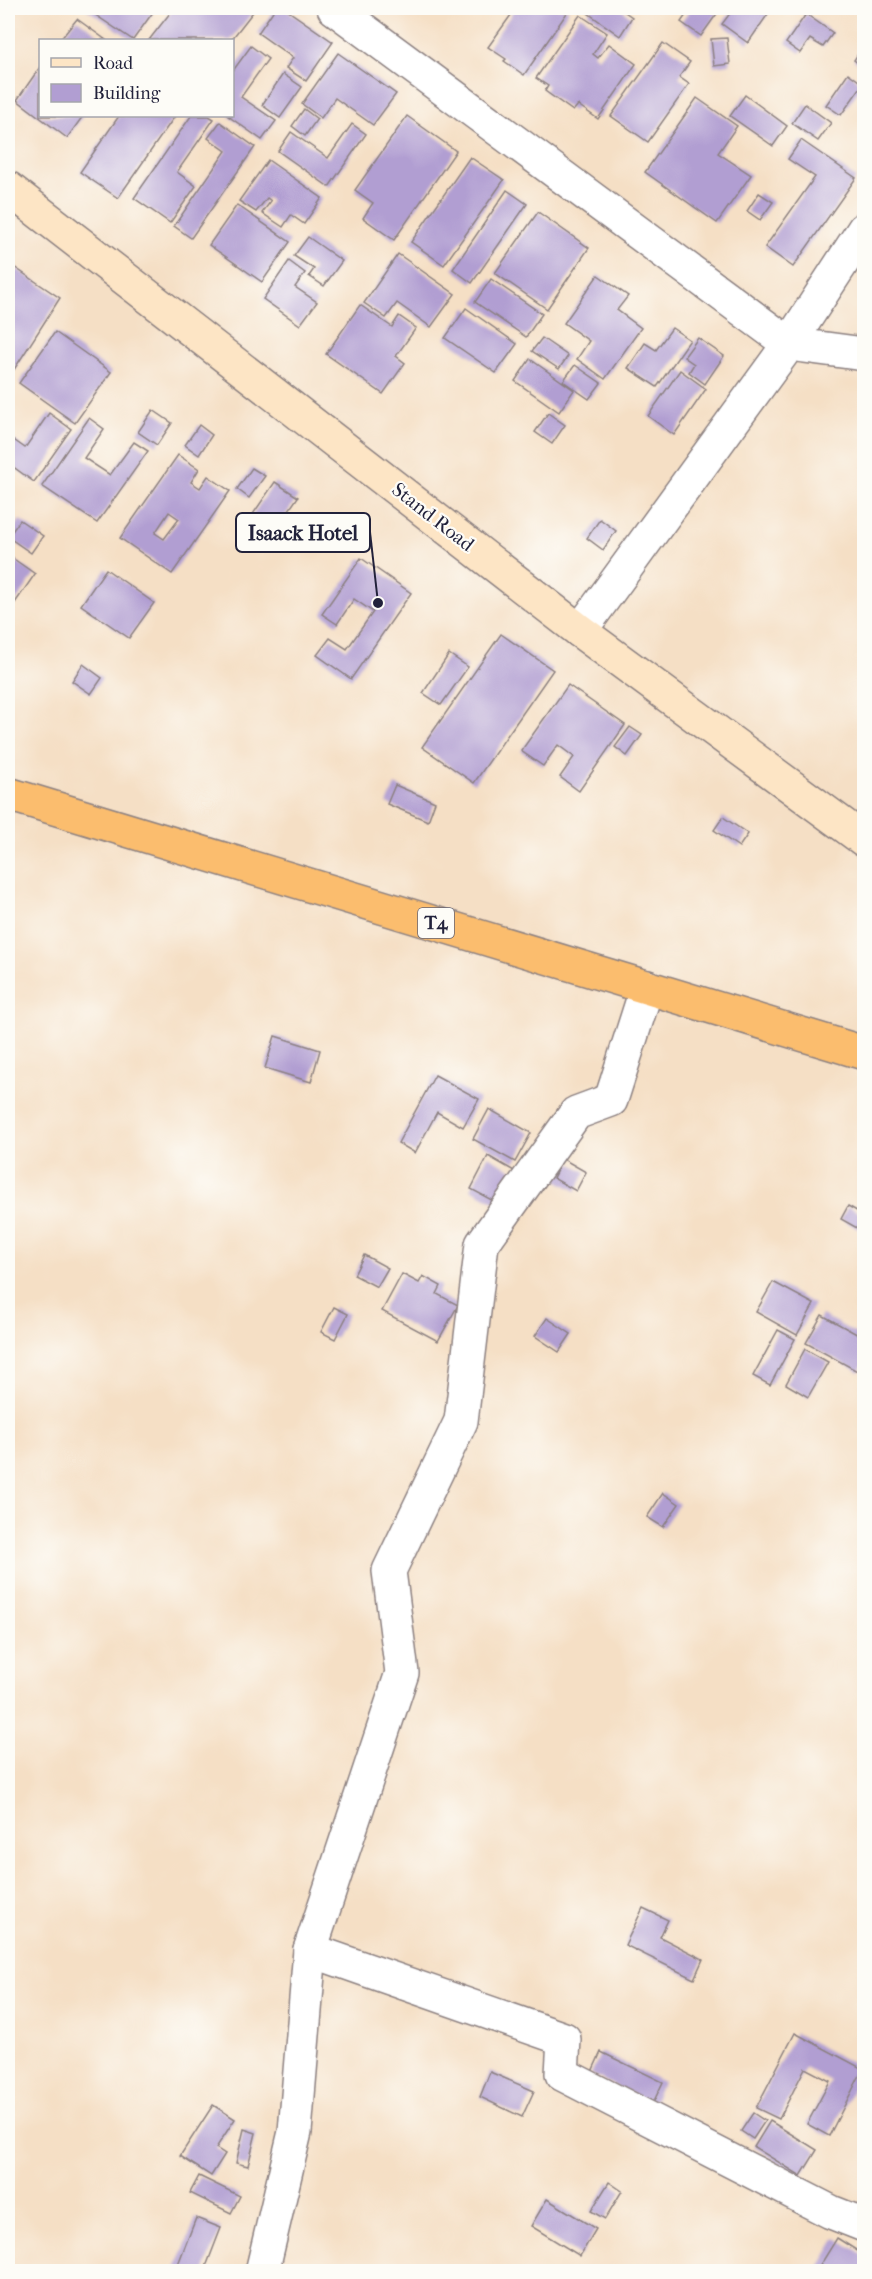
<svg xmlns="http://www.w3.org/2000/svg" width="872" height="2279" font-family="'IM FELL French Canon',serif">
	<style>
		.building { fill: #b19ed2; fill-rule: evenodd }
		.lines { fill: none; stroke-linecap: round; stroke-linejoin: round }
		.minor-casing { stroke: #8c8080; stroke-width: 36 }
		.secondary-casing { stroke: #8c8080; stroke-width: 36 }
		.trunk-casing { stroke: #8c8080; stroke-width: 36 }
		.minor { stroke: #fff; stroke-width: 33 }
		.secondary { stroke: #fde5c5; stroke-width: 33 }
		.trunk { stroke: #fbbd6e; stroke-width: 33 }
		.labels { text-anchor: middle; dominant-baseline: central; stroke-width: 4.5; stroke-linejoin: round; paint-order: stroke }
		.shield { fill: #fdfcf7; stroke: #646373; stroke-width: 1.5 }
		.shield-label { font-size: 18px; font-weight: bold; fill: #22223b }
		.street-label { font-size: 20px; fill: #22223b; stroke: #fdfcf7 }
		.leader { fill: none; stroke: #22223b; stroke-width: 2 }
		.callout-dot { fill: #22223b; stroke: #fdfcf7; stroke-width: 2 }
		.callout { fill: #fdfcf7; stroke: #22223b; stroke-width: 2 }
		.callout-label { font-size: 21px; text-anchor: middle; font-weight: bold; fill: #22223b }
	</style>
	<rect width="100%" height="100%" fill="#fdfcf7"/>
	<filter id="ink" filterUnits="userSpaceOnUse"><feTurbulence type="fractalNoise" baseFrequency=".0167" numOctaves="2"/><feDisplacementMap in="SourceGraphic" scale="12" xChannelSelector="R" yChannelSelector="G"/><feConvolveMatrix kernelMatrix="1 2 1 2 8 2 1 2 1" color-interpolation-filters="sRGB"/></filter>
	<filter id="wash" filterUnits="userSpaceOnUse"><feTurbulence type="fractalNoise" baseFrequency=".008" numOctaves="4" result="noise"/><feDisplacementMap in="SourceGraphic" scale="24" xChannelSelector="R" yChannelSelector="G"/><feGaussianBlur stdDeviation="1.35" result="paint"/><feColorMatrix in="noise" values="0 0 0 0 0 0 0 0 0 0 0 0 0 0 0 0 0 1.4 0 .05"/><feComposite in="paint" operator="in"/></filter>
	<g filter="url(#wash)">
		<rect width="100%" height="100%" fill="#f5dfc5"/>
		<g id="blocks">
			<g class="building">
				<path d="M85,8H156L133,40Z"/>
				<path d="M174,8H256L231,40H149Z"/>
				<path d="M275,8H284L333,42L306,81L286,68L293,58L258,33Z"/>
				<path d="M516,8H566L569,10L524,75L504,61L506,59L488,47Z"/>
				<path d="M592,8H619L632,17L620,36L588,13Z"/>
				<path d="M691,8H721L701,36L681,22Z"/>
				<path d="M734,8H759L768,14L748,43L722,24Z"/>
				<path d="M806,14L833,33L823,47L810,39L800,53L786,43Z"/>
				<path d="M580,15L607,33L593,54L598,58L609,44L636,64L598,119L578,105L573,111L545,91L548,86L536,78Z"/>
				<path d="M77,19L106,40H60Z"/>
				<path d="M727,38L730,64L714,66L711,39Z"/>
				<path d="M663,43L690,62L679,77L689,84L648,142L611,116Z"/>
				<path d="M864,45V68L854,60Z"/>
				<path d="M251,46L268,59L241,97L276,121L262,140L228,116H232V72Z"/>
				<path d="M338,53L396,94L373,125L335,98L321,118L302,104Z"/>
				<path d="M40,67V116H83L67,138L17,100Z"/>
				<path d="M848,73L863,84L841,115L826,105Z"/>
				<path d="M283,74L302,87L280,118L262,105Z"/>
				<path d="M745,95L787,126L773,146L730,116Z"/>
				<path d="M697,98L737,126L718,153L751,175L717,223L645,172Z"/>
				<path d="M805,104L831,123L818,141L792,123Z"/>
				<path d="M304,109L317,119L305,136L292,126Z"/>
				<path d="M119,116H175L118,198L80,172Z"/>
				<path d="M191,116H209L214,119L177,172L196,186L170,223L134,198Z"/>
				<path d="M407,116L456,151L394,240L363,218L373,203L355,190Z"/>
				<path d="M220,122L255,147L191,238L174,226L226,151L208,138Z"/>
				<path d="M352,124L366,134L329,187L278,151L291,132L328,158Z"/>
				<path d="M801,140L856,178L793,267L765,247L815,177L788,159Z"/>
				<path d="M470,157L504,180L444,265L411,242Z"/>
				<path d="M268,160L322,198L304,224L291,215L283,227L262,213L271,201L267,198L256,212L239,201Z"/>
				<path d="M507,190L527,204L472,283L453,269Z"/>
				<path d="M759,193L773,202L760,220L747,211Z"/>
				<path d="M237,205L290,242L262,282L209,245Z"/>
				<path d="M538,212L589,248L547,309L495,273Z"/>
				<path d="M308,237L342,261L324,286L309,276L314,269L294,256Z"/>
				<path d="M398,254L455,294L431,327L397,303L386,318L364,303Z"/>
				<path d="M289,261L305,273L295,287L317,302L300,325L263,299Z"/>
				<path d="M8,263L60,298L8,379Z"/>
				<path d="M598,275L628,296L617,310L641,328L605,379L577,359L589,341L564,323Z"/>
				<path d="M491,279L542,314L526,337L475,302Z"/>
				<path d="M360,305L392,327L399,316L416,328L396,356L405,363L383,394L326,354Z"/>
				<path d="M466,308L517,344L496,373L445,338Z"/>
				<path d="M672,328L690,340L657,387L628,368L645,343L656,350Z"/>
				<path d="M55,332L111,372L75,423L19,383Z"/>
				<path d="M542,338L568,356L559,369L532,351Z"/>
				<path d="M698,338L724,356L705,384L689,372L694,364L684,357Z"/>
				<path d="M530,359L574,390L559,412L515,381Z"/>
				<path d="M575,365L601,383L589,399L563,381Z"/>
				<path d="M680,370L706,389L674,435L648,416Z"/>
				<path d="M153,410L172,423L157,445L138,432Z"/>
				<path d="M49,413L71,429L34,482L8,463V436L25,448Z"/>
				<path d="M548,413L565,425L552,444L535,432Z"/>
				<path d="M89,418L104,429L84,458L110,475L134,442L148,451L97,523L42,486Z"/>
				<path d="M199,425L212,435L199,455L185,445Z"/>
				<path d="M178,455L199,469L191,482L200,488L208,476L230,491L172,574L120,538ZM169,512L179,519L164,539L155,533Z"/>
				<path d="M252,468L265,476L249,498L237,489Z"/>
				<path d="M275,482L298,497L271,536L249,520Z"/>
				<path d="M600,519L616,531L603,550L587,538Z"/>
				<path d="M20,520L43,536L31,553L8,537Z"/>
				<path d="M8,555L35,574L8,613Z"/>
				<path d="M361,558L411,593L351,679L317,655L330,638L347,649L373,612L354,599L337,624L322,614Z"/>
				<path d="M106,569L154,603L129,638L81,605Z"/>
				<path d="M501,634L553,670L474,783L422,747Z"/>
				<path d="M449,654L468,667L441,705L423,693Z"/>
				<path d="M83,664L102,678L91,694L72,681Z"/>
				<path d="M568,685L625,725L579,791L560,777L574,757L558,745L543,766L521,751Z"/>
				<path d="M630,727L642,735L627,756L615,747Z"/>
				<path d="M395,785L435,802L428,821L387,804Z"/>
				<path d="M723,817L748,834L739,847L714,830Z"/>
				<path d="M275,1036L320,1050L311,1082L265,1068Z"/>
				<path d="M435,1075L479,1099L463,1127L437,1112L415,1153L398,1143Z"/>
				<path d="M489,1109L531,1133L515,1162L473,1139Z"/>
				<path d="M488,1156L516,1172L499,1204L471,1189Z"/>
				<path d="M563,1159L586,1172L576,1191L553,1178Z"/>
				<path d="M848,1206L864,1215V1232L841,1219Z"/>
				<path d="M364,1255L388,1268L377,1287L354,1275Z"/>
				<path d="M402,1274L419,1283L423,1276L441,1286L437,1294L458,1305L438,1341L382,1311Z"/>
				<path d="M773,1282L814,1304L797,1335L756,1312Z"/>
				<path d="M334,1307L348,1314L335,1339L321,1332Z"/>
				<path d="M822,1315L864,1338V1362L859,1372L806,1343Z"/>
				<path d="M547,1318L571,1334L559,1352L535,1336Z"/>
				<path d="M778,1330L795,1339L770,1385L753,1376Z"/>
				<path d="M805,1349L828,1362L808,1397L786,1384Z"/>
				<path d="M663,1493L679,1504L663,1527L647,1517Z"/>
				<path d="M643,1908L668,1920L660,1937L703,1959L694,1979L625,1945Z"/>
				<path d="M795,2033L863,2069L829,2136L807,2124L830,2081L805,2068L779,2119L756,2108Z"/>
				<path d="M601,2052L663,2082L652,2105L591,2074Z"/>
				<path d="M490,2072L534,2091L522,2117L480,2097Z"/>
				<path d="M213,2105L235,2119L216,2148L225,2154L211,2176L180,2156Z"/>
				<path d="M753,2113L765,2121L753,2139L741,2131Z"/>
				<path d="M770,2121L817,2150L801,2176L754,2147Z"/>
				<path d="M244,2129L256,2133L248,2166L236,2163Z"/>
				<path d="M199,2176L240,2196L231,2213L190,2193Z"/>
				<path d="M609,2182L622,2191L605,2219L591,2211Z"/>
				<path d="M547,2199L596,2229L580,2256L531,2226Z"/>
				<path d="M196,2218L221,2228L204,2272H175Z"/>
				<path d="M837,2238L864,2255V2272H816Z"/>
			</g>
		</g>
	</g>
	<g filter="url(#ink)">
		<use href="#blocks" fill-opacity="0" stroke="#8c8080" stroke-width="1.5"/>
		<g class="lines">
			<defs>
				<g id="minor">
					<path d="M334,8L789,344L864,354"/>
					<path d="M580,631L789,344L864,229"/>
					<path d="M647,987L611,1100L576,1113L482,1244L461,1421L389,1571L402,1673L310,1950L564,2039L562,2074L831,2212L864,2225"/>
					<path d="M262,2272L295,2132L310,1950"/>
				</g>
				<path id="secondary" d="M8,188L580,631L864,840"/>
				<path id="trunk" d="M8,794L864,1053"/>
			</defs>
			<use href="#minor" class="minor-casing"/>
			<use href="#secondary" class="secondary-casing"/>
			<use href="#trunk" class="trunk-casing"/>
			<use href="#minor" class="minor"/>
			<use href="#secondary" class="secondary"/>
			<use href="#trunk" class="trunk"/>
		</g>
	</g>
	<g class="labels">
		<rect class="shield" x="418" y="908" width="36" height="30" rx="4.5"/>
		<g class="shield-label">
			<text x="436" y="923">T4</text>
		</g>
		<g class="street-label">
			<text transform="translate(433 517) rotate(38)">Stand Road</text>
		</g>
	</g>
	<path class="leader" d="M378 603L370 532"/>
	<circle class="callout-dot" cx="378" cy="603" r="6"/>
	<rect class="callout" x="236" y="513" width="134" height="39" rx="6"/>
	<g class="callout-label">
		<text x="303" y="540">Isaack Hotel</text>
	</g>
	<rect width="872" height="2279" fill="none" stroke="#fdfcf7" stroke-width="30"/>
	<rect x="39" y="39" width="195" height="78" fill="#fdfcf7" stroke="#a5a5ac" stroke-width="1.5"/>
	<rect x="51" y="58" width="30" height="9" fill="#fde5c5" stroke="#a5a5ac" stroke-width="1.5"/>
	<text x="93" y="69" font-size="18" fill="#22223b">Road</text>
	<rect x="51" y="84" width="30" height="18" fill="#b19ed2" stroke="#a5a5ac" stroke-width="1.5"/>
	<text x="93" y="99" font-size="18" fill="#22223b">Building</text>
</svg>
